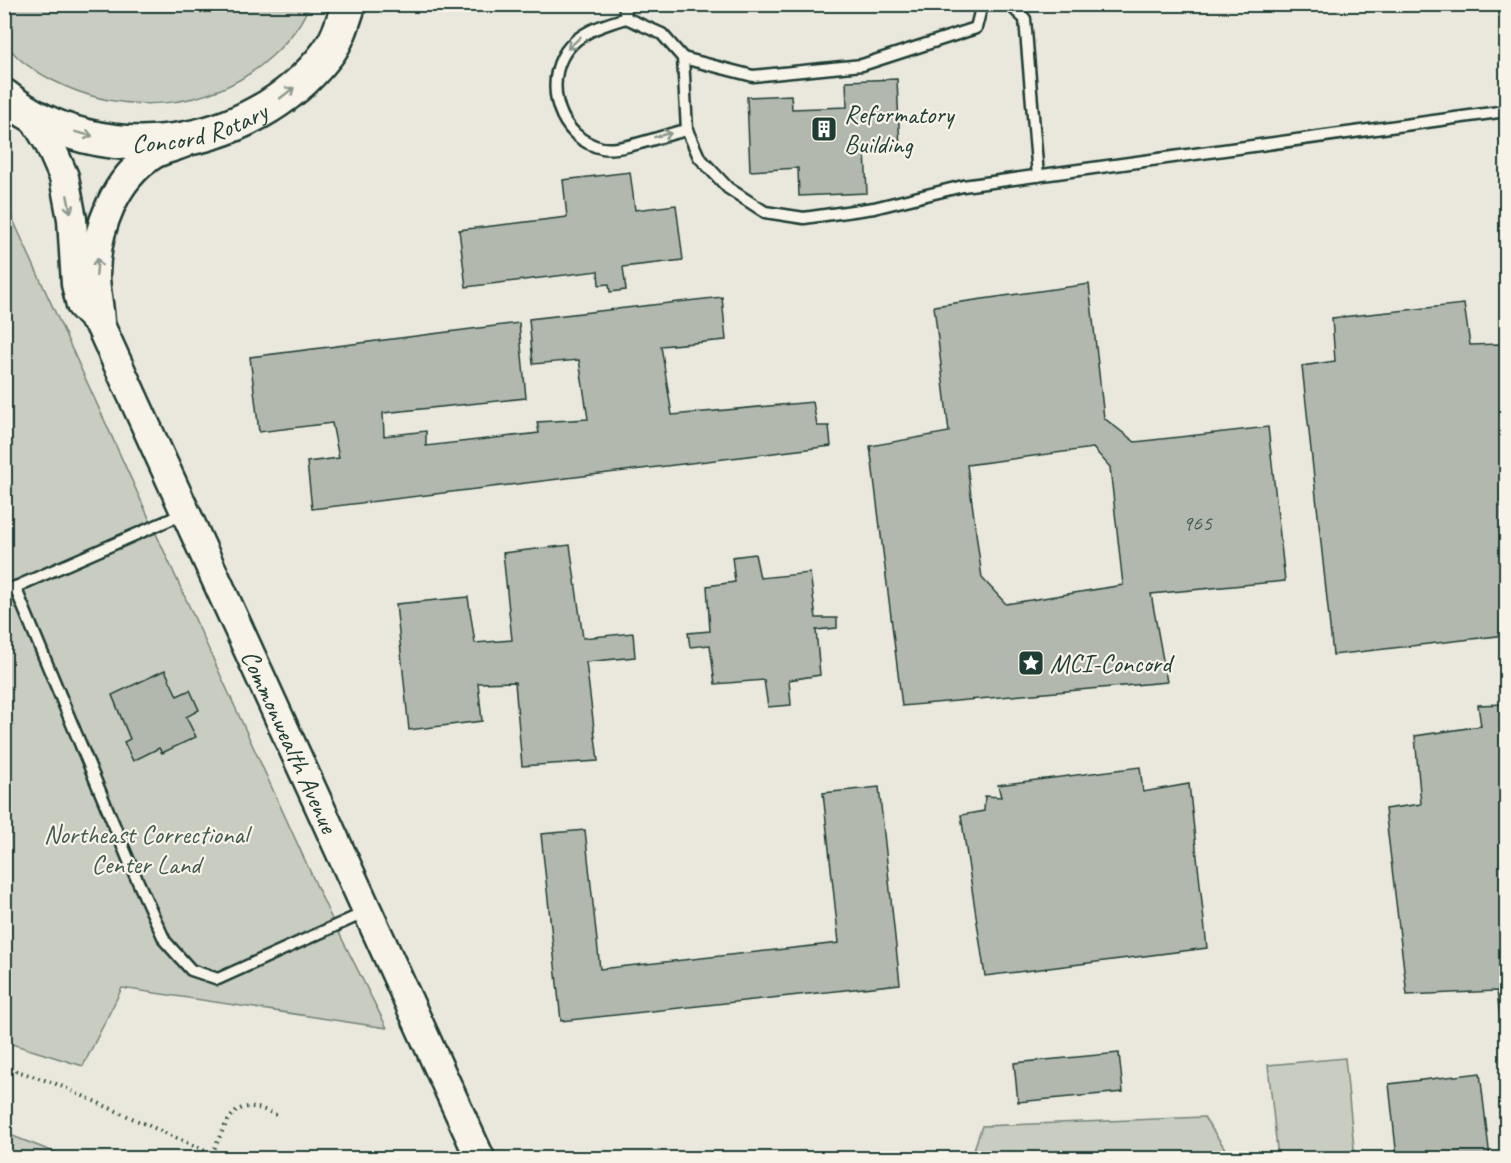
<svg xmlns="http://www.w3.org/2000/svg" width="1511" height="1163" font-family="Caveat,sans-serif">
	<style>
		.green { fill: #c8ccc1; stroke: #74847a; stroke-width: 1.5 }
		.building { fill: #b2b8ae; stroke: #1f3d34; stroke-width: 1.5; fill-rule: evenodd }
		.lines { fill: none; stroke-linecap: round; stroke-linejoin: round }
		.service-casing { stroke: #1f3d34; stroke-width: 15 }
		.tertiary-casing { stroke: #1f3d34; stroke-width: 33 }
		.trunk-casing { stroke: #1f3d34; stroke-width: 38 }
		.path { stroke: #1f3d34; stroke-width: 4; stroke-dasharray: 1.5 4.5; stroke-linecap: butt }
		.service { stroke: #f7f3e8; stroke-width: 10 }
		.tertiary { stroke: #f7f3e8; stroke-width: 28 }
		.trunk { stroke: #f7f3e8; stroke-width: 33 }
		.oneway { stroke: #8b988e }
		.labels { text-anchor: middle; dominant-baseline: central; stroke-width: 4.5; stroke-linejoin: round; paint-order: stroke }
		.number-label { font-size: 22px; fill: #445c52 }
		.poi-label { font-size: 26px; fill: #1f3d34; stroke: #f7f3e8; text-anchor: start }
		.street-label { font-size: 26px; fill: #1f3d34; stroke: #f7f3e8 }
		.park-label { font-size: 26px; fill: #415a50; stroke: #f7f3e8 }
	</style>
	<rect width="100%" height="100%" fill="#eae8dd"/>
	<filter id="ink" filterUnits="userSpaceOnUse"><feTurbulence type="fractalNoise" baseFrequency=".0167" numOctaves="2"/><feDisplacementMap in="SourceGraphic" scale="12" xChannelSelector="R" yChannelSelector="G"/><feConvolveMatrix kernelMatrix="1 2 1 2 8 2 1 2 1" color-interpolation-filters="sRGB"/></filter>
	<g filter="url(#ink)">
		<g class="green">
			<path d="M5,4H308L309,5C302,25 288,41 272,56C212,111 125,117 54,81C38,73 13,59 6,41C2,31 4,15 5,4Z"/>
			<path d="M4,200L329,913L387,1028L122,988L83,1066L5,1042Z"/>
			<path d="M1345,1058L1355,1158H1278L1268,1065Z"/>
			<path d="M1204,1117L1226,1150L1222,1158H971L982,1126Z"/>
			<path d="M4,1133H5L69,1158H5Z"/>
		</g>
		<g class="building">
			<path d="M897,79L900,150L865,151L867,193L799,196L798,168L750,171L747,97L791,95L792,109L847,107L846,81Z"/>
			<path d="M630,172L635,210L676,205L683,260L623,267L626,290L610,292L609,284L599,285L598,271L466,287L459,230L567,217L563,180Z"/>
			<path d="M1089,284L1104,418L1135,442L1268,427L1285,581L1151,594L1167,682L902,706L870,446L949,432L934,306ZM1093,448L1110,467L1123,585L1006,604L982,578L967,465Z"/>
			<path d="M722,297L726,340L661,346L672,415L813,402L817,426H829L831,446L312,509L307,462L339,458L332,423L259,432L250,357L519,323L526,398L383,413L384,436L426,431V446L539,433L537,422L588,419L579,360L533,364L529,319Z"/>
			<path d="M1464,304L1470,345L1500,344L1506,395V635L1333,655L1302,366L1335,361L1332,318Z"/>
			<path d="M570,545L583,638L633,633L635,657L586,662L598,761L522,766L515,682L478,683L482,721L409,730L396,604L468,597L475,643L512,640L503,553Z"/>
			<path d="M755,554L760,578L810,573L816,618H837V628L816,630L820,675L789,680L791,705L768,707L764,680L715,684L710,645L690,647L688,633L710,631L707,586L735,582L732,557Z"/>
			<path d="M165,670L177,696L190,690L199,710L186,717L196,737L162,753L159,748L133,761L124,742L130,739L112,695Z"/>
			<path d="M1506,704V1069L1497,991L1407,995L1385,809L1421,804L1415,736L1481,726L1478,705Z"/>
			<path d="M1140,767L1143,792L1189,784L1207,948L985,976L961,815L984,811L985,796L1001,797L998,785Z"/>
			<path d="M879,787L900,984L561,1021L541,834L585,830L600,969L839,943L823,793Z"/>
			<path d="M1119,1053L1123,1092L1018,1102L1014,1063Z"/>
			<path d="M1480,1073L1490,1158H1397L1389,1084Z"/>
		</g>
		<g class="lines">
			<defs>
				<g id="service">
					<path d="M624,4L626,18L662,34L683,58L687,130L699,157L728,188L765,212L804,218L874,208L963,186L1506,111"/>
					<path d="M1009,4L1025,19L1038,176"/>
					<path d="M626,18C604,25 580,31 566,51C543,84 559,139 602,148C622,152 665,134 687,130"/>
					<path d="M683,58L753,76L862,65L976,28L982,4"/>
					<path d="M15,587L134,873L165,941L191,970L218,979L366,912"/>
					<path d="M4,592L185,513"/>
					<path d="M458,1158L476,1150"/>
				</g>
				<g id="tertiary">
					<path id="s1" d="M30,112L49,143L64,177L72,219L76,284L81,305L100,325L480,1158"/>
					<path d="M100,325C100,308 95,291 95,275C96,229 114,179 154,154C163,149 175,147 184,143"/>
				</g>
				<g id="trunk">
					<path id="s2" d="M4,96C101,174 252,151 327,54C338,40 343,22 349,4"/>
				</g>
			</defs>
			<use href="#service" class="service-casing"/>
			<use href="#tertiary" class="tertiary-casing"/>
			<use href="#trunk" class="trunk-casing"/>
			<g class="path">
				<path d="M4,1067L54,1083L221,1158"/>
				<path d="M212,1154C228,1120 233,1093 276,1115"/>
			</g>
			<use href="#service" class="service"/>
			<use href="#tertiary" class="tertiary"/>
			<use href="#trunk" class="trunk"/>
		</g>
		<defs><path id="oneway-shaft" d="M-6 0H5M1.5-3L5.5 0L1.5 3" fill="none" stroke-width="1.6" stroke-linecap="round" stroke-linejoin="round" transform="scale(1.5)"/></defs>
		<g class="oneway">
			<use href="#oneway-shaft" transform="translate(574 43) rotate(137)"/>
			<use href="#oneway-shaft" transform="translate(287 93) rotate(-38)"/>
			<use href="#oneway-shaft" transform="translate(84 134) rotate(14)"/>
			<use href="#oneway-shaft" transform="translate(663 135) rotate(-14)"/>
			<use href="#oneway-shaft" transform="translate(69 204) rotate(79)"/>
			<use href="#oneway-shaft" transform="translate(97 267) rotate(-85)"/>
		</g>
	</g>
	<defs>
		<symbol id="building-square" viewBox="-11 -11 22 22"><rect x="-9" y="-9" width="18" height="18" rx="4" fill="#1f3d34" stroke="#f7f3e8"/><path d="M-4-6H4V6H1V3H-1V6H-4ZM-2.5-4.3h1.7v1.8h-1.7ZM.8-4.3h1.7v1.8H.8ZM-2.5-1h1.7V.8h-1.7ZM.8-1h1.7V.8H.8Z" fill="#fff"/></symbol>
		<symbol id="sight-square" viewBox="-11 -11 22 22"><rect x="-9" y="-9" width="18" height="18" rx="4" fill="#1f3d34" stroke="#f7f3e8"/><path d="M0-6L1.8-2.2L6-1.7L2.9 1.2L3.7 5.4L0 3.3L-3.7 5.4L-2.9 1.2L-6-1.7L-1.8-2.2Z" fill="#fff"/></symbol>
	</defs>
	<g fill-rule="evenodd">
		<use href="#building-square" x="809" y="114" width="30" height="30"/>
		<use href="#sight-square" x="1016" y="648" width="30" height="30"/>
	</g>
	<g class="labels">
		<g class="number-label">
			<text x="1197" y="523">965</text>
		</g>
		<g class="poi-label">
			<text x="844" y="114">Reformatory<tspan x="844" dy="30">Building</tspan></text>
			<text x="1050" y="663">MCI-Concord</text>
		</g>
		<g class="street-label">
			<text stroke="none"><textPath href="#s2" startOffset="208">Concord Rotary</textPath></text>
			<text stroke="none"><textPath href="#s1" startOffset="688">Commonwealth Avenue</textPath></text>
		</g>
		<g class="park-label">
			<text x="146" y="834">Northeast Correctional<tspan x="146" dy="30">Center Land</tspan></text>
		</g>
	</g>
	<rect width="1511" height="1163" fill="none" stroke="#f7f3e8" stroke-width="24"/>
	<rect x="12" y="12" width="1487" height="1139" fill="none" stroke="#1f3d34" stroke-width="2" filter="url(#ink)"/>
</svg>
